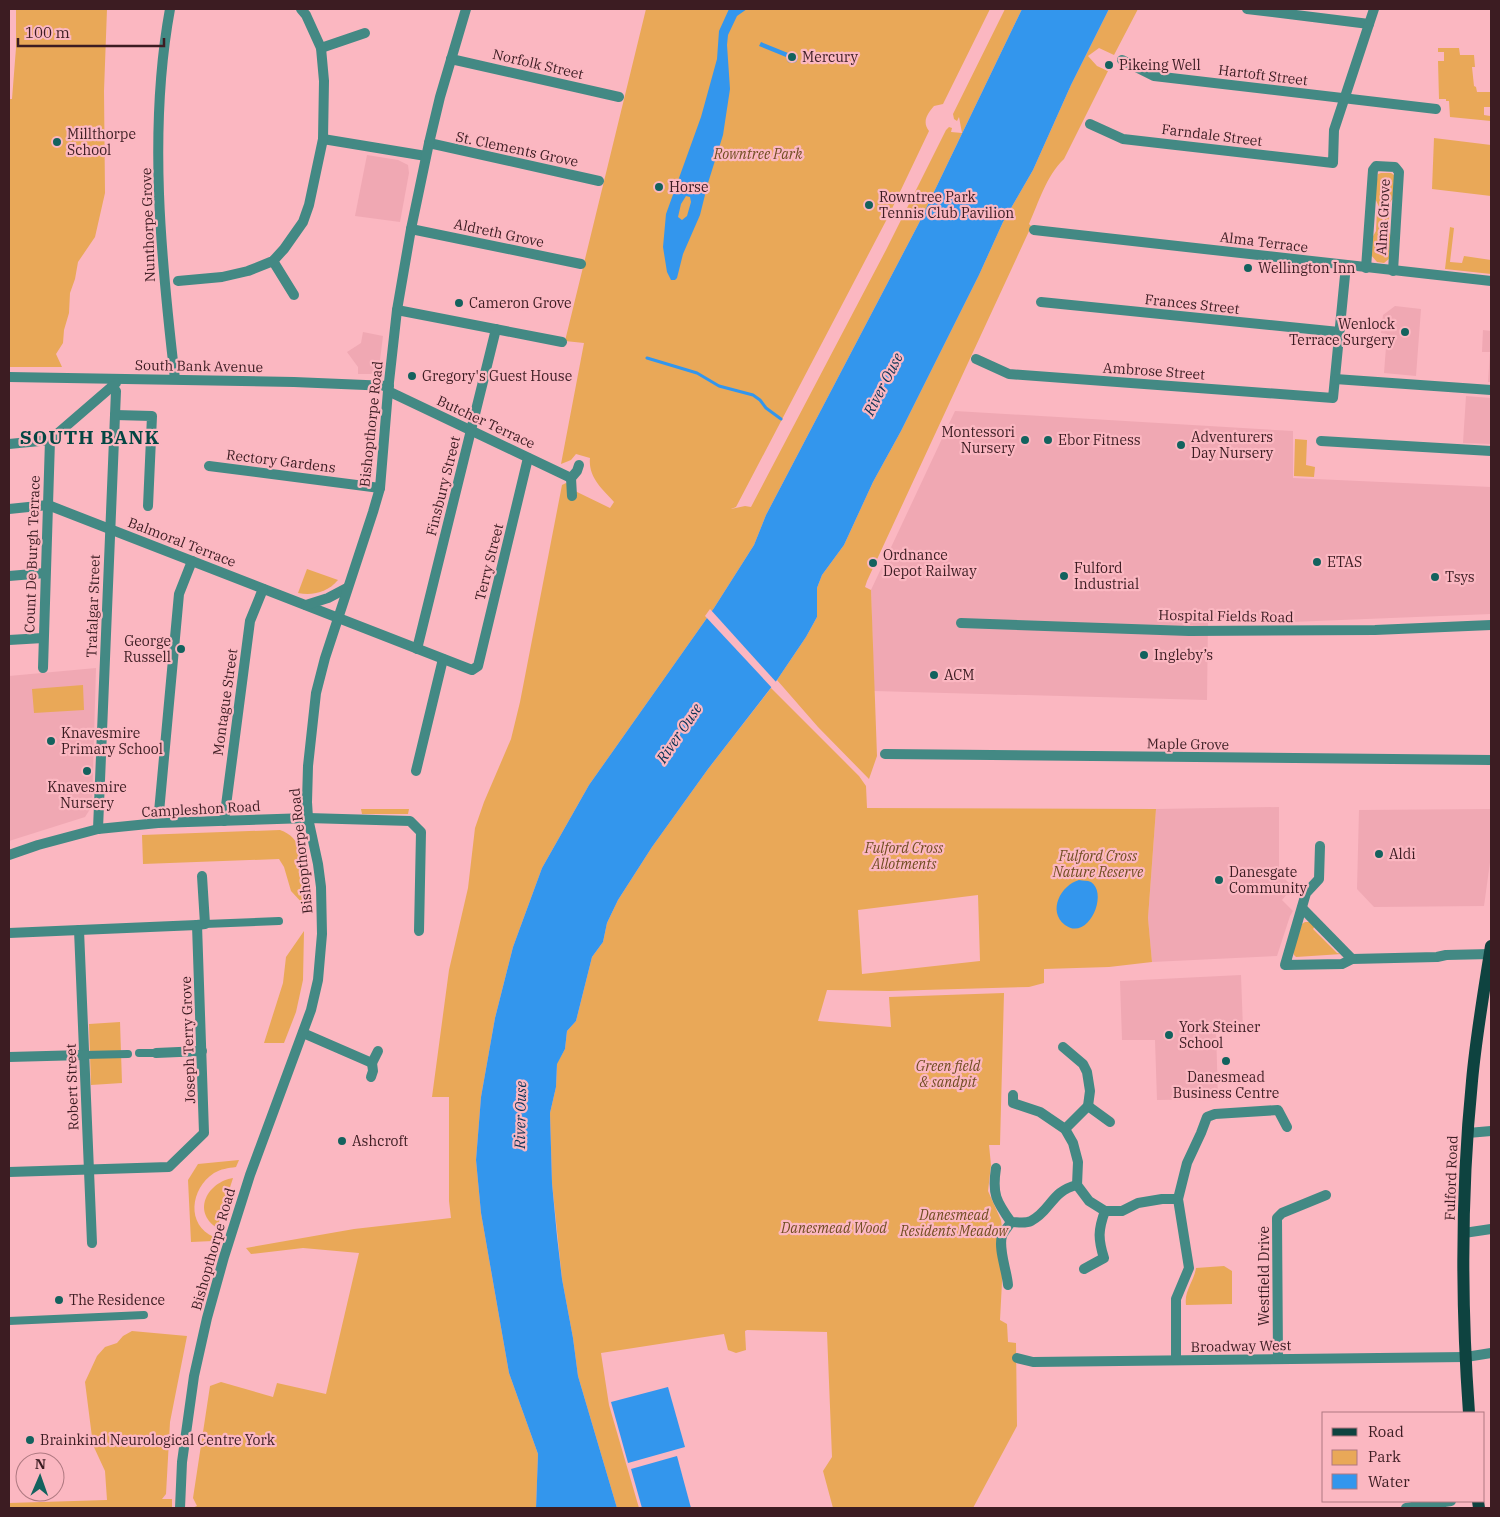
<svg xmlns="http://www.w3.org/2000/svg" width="1500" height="1517" font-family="'IBM Plex Serif',serif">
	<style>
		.built { fill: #f0a8b3 }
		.green { fill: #e9a858; fill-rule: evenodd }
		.water { fill: #3396ed; fill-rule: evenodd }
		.pier { fill: #fbb7c1 }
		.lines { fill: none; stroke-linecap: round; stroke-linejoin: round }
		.stream { stroke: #3396ed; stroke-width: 3 }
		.pedestrian { stroke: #438984; stroke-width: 8 }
		.minor { stroke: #438984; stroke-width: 10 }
		.tertiary { stroke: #438984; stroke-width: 10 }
		.primary { stroke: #0e4340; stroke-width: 12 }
		.poi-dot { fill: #13625e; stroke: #fbb7c1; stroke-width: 2 }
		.labels { text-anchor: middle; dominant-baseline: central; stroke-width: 4.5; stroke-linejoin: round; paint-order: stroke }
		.poi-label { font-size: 14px; fill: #3c1c22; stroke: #fbb7c1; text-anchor: start }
		.street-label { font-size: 14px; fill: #3c1c22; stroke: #fbb7c1 }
		.park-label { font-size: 14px; font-style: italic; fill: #704d21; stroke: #fbb7c1 }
		.water-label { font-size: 15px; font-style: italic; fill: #0a3254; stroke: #fbb7c1 }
		.district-label { font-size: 19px; font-weight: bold; letter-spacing: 1px; fill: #044643; stroke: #fbb7c1 }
	</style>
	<rect width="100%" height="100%" fill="#fbb7c1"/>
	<g class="built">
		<path d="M367,155L398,160L408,165L409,173L400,222L355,216Z"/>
		<path d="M1395,306L1421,309L1416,376L1384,373L1387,334L1381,333L1383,315Z"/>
		<path d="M1483,330L1491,331V382H1488L1490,352H1482Z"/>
		<path d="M363,332L383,336L379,368L372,374H358V367L347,352L361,343Z"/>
		<path d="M1466,396L1491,398V444L1463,443Z"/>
		<path d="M955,411L1293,431V478L1491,487V614L1291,622L1208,619L1207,700L874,691L871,590Z"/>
		<path d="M96,668L92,806L85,817L9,841V676Z"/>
		<path d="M1279,807V873L1293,887L1282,900L1293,911L1290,916L1277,956L1152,962L1148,918L1156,809Z"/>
		<path d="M1491,809V855L1484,906L1374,907L1357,889L1359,810Z"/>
		<path d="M1241,975L1243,1029L1216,1030L1218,1099L1157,1100L1155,1040H1122L1120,981Z"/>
	</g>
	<g class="green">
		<path d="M16,9H107L104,91L105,193L95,237L78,262L75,279L70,293L69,313L64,330L63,343L56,354L62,367H9V99H12L16,48Z"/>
		<path d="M646,9H990L943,104L934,106C927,114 922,122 929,131L888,217L736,507L731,509L745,506L751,507L886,250L946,130L949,127L952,128L951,132L962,133L959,117L957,121L954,119L953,114L1005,9H1022L919,223L766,515L754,545L714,608L589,785L542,868L513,947L495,1018L481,1097L476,1160L481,1213L509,1373L538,1454L536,1508H192L197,1506L193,1498L210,1386L221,1382L273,1397L277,1383L326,1394L359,1253L303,1248L251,1254L246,1248L354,1229L451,1218L449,1201V1097H432L449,970L468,888L475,828L484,802L511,739L520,702L562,485L566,483L575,491L610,508L614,502C602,489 588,477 590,458L576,454L571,460L561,464L584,343L565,341Z"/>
		<path d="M1109,9H1138L1114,55L1099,48L1088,56L1097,66L1108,71L1064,159C1046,176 1039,202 1029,224L1031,226L1030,229L867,581L865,587L871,590L877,756L869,779L818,727L777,680L806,637L817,617V588L822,575L844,545L873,482L901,431L979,275L1003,222L1033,170L1071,85Z"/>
		<path d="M1438,48H1459L1460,55H1474L1475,67H1472L1474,86L1476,87L1477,92H1490L1491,104L1490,107H1484V115L1490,116L1491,121L1450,117L1449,101H1446V99H1439L1438,61H1444V52H1438Z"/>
		<path d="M1434,138L1491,145V196L1432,189Z"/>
		<path d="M1381,173H1391L1394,175L1395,196L1390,202L1389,220H1385L1374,196L1378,174Z"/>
		<path d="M1377,209L1392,238L1390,258L1384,263L1377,262L1371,255L1372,238L1376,231Z"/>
		<path d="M1450,227L1454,228L1450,262L1462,263L1464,256L1491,260V274L1445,269Z"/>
		<path d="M1295,439L1307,440L1306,465L1315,467L1314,477L1294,476Z"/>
		<path d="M307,569L338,580C328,592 313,596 298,593Z"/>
		<path d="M83,685L84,710L34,713L32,689Z"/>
		<path d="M771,688L859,776L866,786L867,808L1156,809L1148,918L1152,962L1109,967L1044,969V983L1029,987L889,991L827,990L818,1021L891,1027L889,997L1004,993L1000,1145H989L991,1165L988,1191L1001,1220L1002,1228V1282L1000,1320L1007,1324L1008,1342L1016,1343L1017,1426L973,1508H833L823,1471L832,1457L827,1332L747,1330L745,1331L746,1350L736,1353L728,1350L724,1334L601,1353L609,1405L639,1508H617L578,1376L573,1338L562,1279L552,1183L550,1113L556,1087L557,1063L565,1049L567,1031L576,1021L592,957L603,942L607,923L618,900L652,847L708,769ZM978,895L980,961L862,974L858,910Z"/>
		<path d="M361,809H409L408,814H362Z"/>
		<path d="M280,830C310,840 303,879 304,905L291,891L284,867L279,859L143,864L142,835Z"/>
		<path d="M1305,922H1310L1315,926L1313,929L1337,953L1342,954L1296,957L1294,955L1293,951L1302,924Z"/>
		<path d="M304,931L303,980L296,1012L284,1043H264L283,983L286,957Z"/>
		<path d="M120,1022L122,1083L91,1085L89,1024Z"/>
		<path d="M239,1160L236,1167C228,1168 221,1169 214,1173C190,1189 186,1225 214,1237L213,1241L191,1242L188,1180L198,1164Z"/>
		<path d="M233,1178L217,1228C191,1211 208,1182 233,1178Z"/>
		<path d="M1224,1266L1232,1271V1304L1186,1305C1184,1291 1194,1281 1196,1268Z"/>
		<path d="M132,1331L187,1336L170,1422L166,1494L162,1499H172V1508H9V1503L107,1500L105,1471L93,1445L85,1382L97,1356L105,1347L117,1343L123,1336Z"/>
	</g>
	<g class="water">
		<path d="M729,9H747L737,16L728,35L727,45L730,89L723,135L708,183L700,215L683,254L677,278L675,280H671L667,272L663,247L666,214L701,117L717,59L719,31ZM686,196L690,197L691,202L687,216L682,220L678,217L681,204Z"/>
		<path d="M1022,9H1109L1071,85L1033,170L1003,222L979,275L901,431L873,482L844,545L822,575L817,588V617L806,637L777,680L708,769L652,847L618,900L607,923L603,942L592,957L576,1021L567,1031L565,1049L557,1064L556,1087L550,1113L552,1183L557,1236L562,1279L573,1338L578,1376L617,1508H536L538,1454L509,1373L481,1213L476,1160L481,1097L495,1018L513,947L542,868L589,785L714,608L754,545L766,515L919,223Z"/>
		<path d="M761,42L788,53L792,52L797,54L798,58L796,62L792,63L788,62L786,57L759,46Z"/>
		<path d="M1079,880C1083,881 1087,880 1091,882C1109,894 1088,942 1065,925C1047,911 1061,885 1079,880Z"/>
		<path d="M668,1387L685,1447L628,1463L611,1402Z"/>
		<path d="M677,1456L691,1508H642L631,1469Z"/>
	</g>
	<path class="pier" d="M710,609L777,683L773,689L705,616Z"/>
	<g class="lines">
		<path class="stream" d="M647,358L697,373L719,386L753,395L760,400L766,408L781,419"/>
		<g class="pedestrian">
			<path d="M205,924L279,921"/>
			<path d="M139,1053H156"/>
			<path d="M84,1055L128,1054"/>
			<path d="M9,1321L144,1315"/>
		</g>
		<g class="minor">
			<path d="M170,9C148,129 161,259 175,379"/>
			<path d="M1247,9L1369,24"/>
			<path d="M321,48L365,33"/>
			<path d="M451,59L619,97"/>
			<path d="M1122,60L1154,76L1436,109"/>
			<path d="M1090,124L1123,139L1333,163L1334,130L1374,9"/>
			<path d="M323,139L426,156"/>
			<path d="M429,143L599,181"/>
			<path d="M411,229L581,264"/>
			<path d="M1034,230L1491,281"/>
			<path d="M273,261L294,295"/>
			<path d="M1366,268L1373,170L1376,166L1395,167L1399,172L1393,271"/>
			<path d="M178,281L222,277L248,271L273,261L284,249L303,222L309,205L323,139L324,81L321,48L306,15L301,9"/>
			<path d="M1041,302L1339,332"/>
			<path d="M397,310L562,342"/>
			<path d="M976,359L1009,374L1333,398L1346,265"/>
			<path d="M9,377L294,382L389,386"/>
			<path d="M1335,379L1491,390"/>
			<path d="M388,391L571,478"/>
			<path d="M115,415L152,416L148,506"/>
			<path d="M1321,441L1491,451"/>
			<path d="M9,444L50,440L116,383"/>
			<path d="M209,466L380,488"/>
			<path d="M572,496L571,478L577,471L579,465"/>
			<path d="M9,509L48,505L472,670L478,666L528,458"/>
			<path d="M9,576L45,573"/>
			<path d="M306,605L328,598L347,588"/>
			<path d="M961,623L1189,631L1375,630L1491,625"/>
			<path d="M9,640L43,638"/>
			<path d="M417,649L496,329"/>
			<path d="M43,668L50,440"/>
			<path d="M885,754L1491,760"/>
			<path d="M416,771L443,659"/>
			<path d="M224,821L250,621L263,589"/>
			<path d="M158,823L179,594L192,561"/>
			<path d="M98,829L115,415L116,391L112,386"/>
			<path d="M1320,846L1319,879L1306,893L1285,965L1342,964L1352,959L1437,957L1446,955L1490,954"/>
			<path d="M9,855L38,845L98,829L158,823L308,818L410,821L421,832L419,931"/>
			<path d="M1302,908L1352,959"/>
			<path d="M197,925L205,924L202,876"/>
			<path d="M79,930L92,1243"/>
			<path d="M9,933L197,925L204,1133L169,1167L9,1172"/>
			<path d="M303,1033L372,1063L378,1051"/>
			<path d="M1063,1047L1083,1064L1087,1072L1090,1091L1088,1106L1065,1129"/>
			<path d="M156,1053L202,1051"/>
			<path d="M9,1057L84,1055"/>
			<path d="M371,1077L373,1071L372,1063"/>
			<path d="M1013,1095V1103L1040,1112L1065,1129L1073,1143L1078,1162L1077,1185L1089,1201L1105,1211H1122L1138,1203L1162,1199H1178"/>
			<path d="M1088,1106L1110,1122"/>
			<path d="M1468,1133L1491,1131"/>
			<path d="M996,1168C992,1194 996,1201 1011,1222C1017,1222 1025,1224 1031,1221C1051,1211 1051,1191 1077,1185"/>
			<path d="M1464,1233L1491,1229"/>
			<path d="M1084,1269L1104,1258C1098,1239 1098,1230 1105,1211"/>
			<path d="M1008,1285C1007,1271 998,1249 1002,1236C1003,1232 1008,1227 1011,1222"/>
			<path d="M1017,1358L1033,1362L1466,1357"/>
			<path d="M1278,1359L1277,1218L1282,1213L1326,1195"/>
			<path d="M1176,1360V1299L1189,1268L1178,1199L1187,1163L1201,1133L1207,1117L1215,1114L1278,1110L1287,1127"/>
			<path d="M1406,1508L1451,1501"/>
		</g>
		<g class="tertiary">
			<path d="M1466,1357L1491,1353"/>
			<path d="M180,1508L182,1462L194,1376L207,1318L224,1257L250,1175L311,1010L318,980L322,934L321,887L318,864L308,818L307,802L308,766L316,693L325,658L373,512L380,488L388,391L397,310L411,229L429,143L440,97L466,9"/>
		</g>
		<g class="primary">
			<path d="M1469,1413C1461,1303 1461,1191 1472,1081C1476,1036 1484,991 1491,946"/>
			<path d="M1478,1501L1479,1508"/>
		</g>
	</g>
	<g class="poi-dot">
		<circle cx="792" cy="57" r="5"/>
		<circle cx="1109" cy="65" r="5"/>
		<circle cx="57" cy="142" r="5"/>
		<circle cx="659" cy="187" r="5"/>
		<circle cx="869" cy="205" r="5"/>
		<circle cx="1248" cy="268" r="5"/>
		<circle cx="459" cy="303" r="5"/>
		<circle cx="1405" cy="332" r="5"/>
		<circle cx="412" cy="376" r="5"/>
		<circle cx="1025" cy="440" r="5"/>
		<circle cx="1048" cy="440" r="5"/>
		<circle cx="1181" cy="445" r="5"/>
		<circle cx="1317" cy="562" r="5"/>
		<circle cx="873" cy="563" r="5"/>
		<circle cx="1064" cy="576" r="5"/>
		<circle cx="1435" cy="577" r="5"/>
		<circle cx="181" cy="649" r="5"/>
		<circle cx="1144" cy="655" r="5"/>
		<circle cx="934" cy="675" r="5"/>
		<circle cx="51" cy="741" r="5"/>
		<circle cx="87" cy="771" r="5"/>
		<circle cx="1379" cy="854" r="5"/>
		<circle cx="1219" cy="880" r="5"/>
		<circle cx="1169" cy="1035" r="5"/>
		<circle cx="1226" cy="1061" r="5"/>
		<circle cx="342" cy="1141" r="5"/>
		<circle cx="59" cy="1300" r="5"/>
		<circle cx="30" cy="1440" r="5"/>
	</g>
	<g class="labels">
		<g class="poi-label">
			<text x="802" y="57">Mercury</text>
			<text x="1119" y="65">Pikeing Well</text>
			<text x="67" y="134">Millthorpe<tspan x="67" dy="16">School</tspan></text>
			<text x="669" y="187">Horse</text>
			<text x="879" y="197">Rowntree Park<tspan x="879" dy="16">Tennis Club Pavilion</tspan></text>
			<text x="1258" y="268">Wellington Inn</text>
			<text x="469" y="303">Cameron Grove</text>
			<text x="1395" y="324" text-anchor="end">Wenlock<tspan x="1395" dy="16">Terrace Surgery</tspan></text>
			<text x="422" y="376">Gregory's Guest House</text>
			<text x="1015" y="432" text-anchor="end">Montessori<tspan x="1015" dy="16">Nursery</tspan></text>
			<text x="1191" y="437">Adventurers<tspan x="1191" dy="16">Day Nursery</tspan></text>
			<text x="1058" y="440">Ebor Fitness</text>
			<text x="883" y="555">Ordnance<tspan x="883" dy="16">Depot Railway</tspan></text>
			<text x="1327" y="562">ETAS</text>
			<text x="1074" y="568">Fulford<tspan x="1074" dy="16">Industrial</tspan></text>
			<text x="1445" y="577">Tsys</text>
			<text x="171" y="641" text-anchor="end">George<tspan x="171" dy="16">Russell</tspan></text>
			<text x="1154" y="655">Ingleby’s</text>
			<text x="944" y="675">ACM</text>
			<text x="61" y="733">Knavesmire<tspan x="61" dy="16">Primary School</tspan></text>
			<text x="87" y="787" text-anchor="middle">Knavesmire<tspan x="87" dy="16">Nursery</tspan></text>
			<text x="1389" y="854">Aldi</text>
			<text x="1229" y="872">Danesgate<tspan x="1229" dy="16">Community</tspan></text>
			<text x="1179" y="1027">York Steiner<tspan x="1179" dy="16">School</tspan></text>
			<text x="1226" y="1077" text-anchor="middle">Danesmead<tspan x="1226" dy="16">Business Centre</tspan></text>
			<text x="352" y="1141">Ashcroft</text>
			<text x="69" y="1300">The Residence</text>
			<text x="40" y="1440">Brainkind Neurological Centre York</text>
		</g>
		<g class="street-label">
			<text transform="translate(538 64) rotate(13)">Norfolk Street</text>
			<text transform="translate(1263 75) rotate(7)">Hartoft Street</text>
			<text transform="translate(1212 135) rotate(7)">Farndale Street</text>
			<text transform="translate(517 149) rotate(12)">St. Clements Grove</text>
			<text transform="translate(1383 217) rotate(-87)">Alma Grove</text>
			<text transform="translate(148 225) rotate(-92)">Nunthorpe Grove</text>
			<text transform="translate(499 233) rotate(12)">Aldreth Grove</text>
			<text transform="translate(1264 242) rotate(7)">Alma Terrace</text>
			<text transform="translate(1192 304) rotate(6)">Frances Street</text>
			<text transform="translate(199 366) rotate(1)">South Bank Avenue</text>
			<text transform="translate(1154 371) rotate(4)">Ambrose Street</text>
			<text transform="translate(486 422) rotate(25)">Butcher Terrace</text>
			<text transform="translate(371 424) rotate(-84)">Bishopthorpe Road</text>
			<text transform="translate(281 461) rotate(7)">Rectory Gardens</text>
			<text transform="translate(443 486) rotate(-76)">Finsbury Street</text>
			<text transform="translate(182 542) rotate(21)">Balmoral Terrace</text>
			<text transform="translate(32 554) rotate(-88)">Count De Burgh Terrace</text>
			<text transform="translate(489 562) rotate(-76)">Terry Street</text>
			<text transform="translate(93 606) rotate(-88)">Trafalgar Street</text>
			<text transform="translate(1226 616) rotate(1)">Hospital Fields Road</text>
			<text transform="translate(225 702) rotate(-82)">Montague Street</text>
			<text transform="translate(1188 744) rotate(1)">Maple Grove</text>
			<text transform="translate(201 809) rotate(-3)">Campleshon Road</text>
			<text transform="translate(301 851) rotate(-96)">Bishopthorpe Road</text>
			<text transform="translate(188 1040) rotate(-92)">Joseph Terry Grove</text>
			<text transform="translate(72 1087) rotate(-92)">Robert Street</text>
			<text transform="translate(1451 1178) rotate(-88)">Fulford Road</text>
			<text transform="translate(213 1249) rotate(-74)">Bishopthorpe Road</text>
			<text transform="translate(1264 1276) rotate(-90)">Westfield Drive</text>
			<text transform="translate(1241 1346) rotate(-1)">Broadway West</text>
		</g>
		<g class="park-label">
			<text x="758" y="154">Rowntree Park</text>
			<text x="904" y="848">Fulford Cross<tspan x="904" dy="16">Allotments</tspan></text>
			<text x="1098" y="856">Fulford Cross<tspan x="1098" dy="16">Nature Reserve</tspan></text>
			<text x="948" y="1066">Green field<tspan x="948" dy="16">&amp; sandpit</tspan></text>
			<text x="954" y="1215">Danesmead<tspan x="954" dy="16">Residents Meadow</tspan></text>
			<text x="834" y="1228">Danesmead Wood</text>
		</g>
		<g class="water-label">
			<text transform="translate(883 384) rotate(-63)">River Ouse</text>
			<text transform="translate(679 733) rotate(-56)">River Ouse</text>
			<text transform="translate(520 1115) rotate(-89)">River Ouse</text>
		</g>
		<g class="district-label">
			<text x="90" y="437">SOUTH BANK</text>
		</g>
	</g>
	<rect width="1500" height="1517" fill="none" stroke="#3c1c22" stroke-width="20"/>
	<rect x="1322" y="1412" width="162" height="90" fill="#fbb7c1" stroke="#af7981"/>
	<rect x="1332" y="1428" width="25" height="8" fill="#0e4340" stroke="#af7981"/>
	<text x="1368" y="1437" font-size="15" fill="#3c1c22">Road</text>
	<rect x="1332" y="1450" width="25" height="15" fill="#e9a858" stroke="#af7981"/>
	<text x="1368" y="1462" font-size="15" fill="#3c1c22">Park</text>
	<rect x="1332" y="1474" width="25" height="15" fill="#3396ed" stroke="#af7981"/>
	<text x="1368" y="1487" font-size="15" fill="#3c1c22">Water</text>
	<g transform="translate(40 1477) rotate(2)"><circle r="24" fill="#fbb7c1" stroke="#af7981"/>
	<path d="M0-4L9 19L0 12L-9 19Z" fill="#13625e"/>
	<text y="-8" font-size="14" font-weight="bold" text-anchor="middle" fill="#3c1c22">N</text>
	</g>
	<path d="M18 38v8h146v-8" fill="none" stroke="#3c1c22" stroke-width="2.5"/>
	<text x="25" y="38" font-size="15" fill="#3c1c22" stroke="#fbb7c1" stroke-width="4" paint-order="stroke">100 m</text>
</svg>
